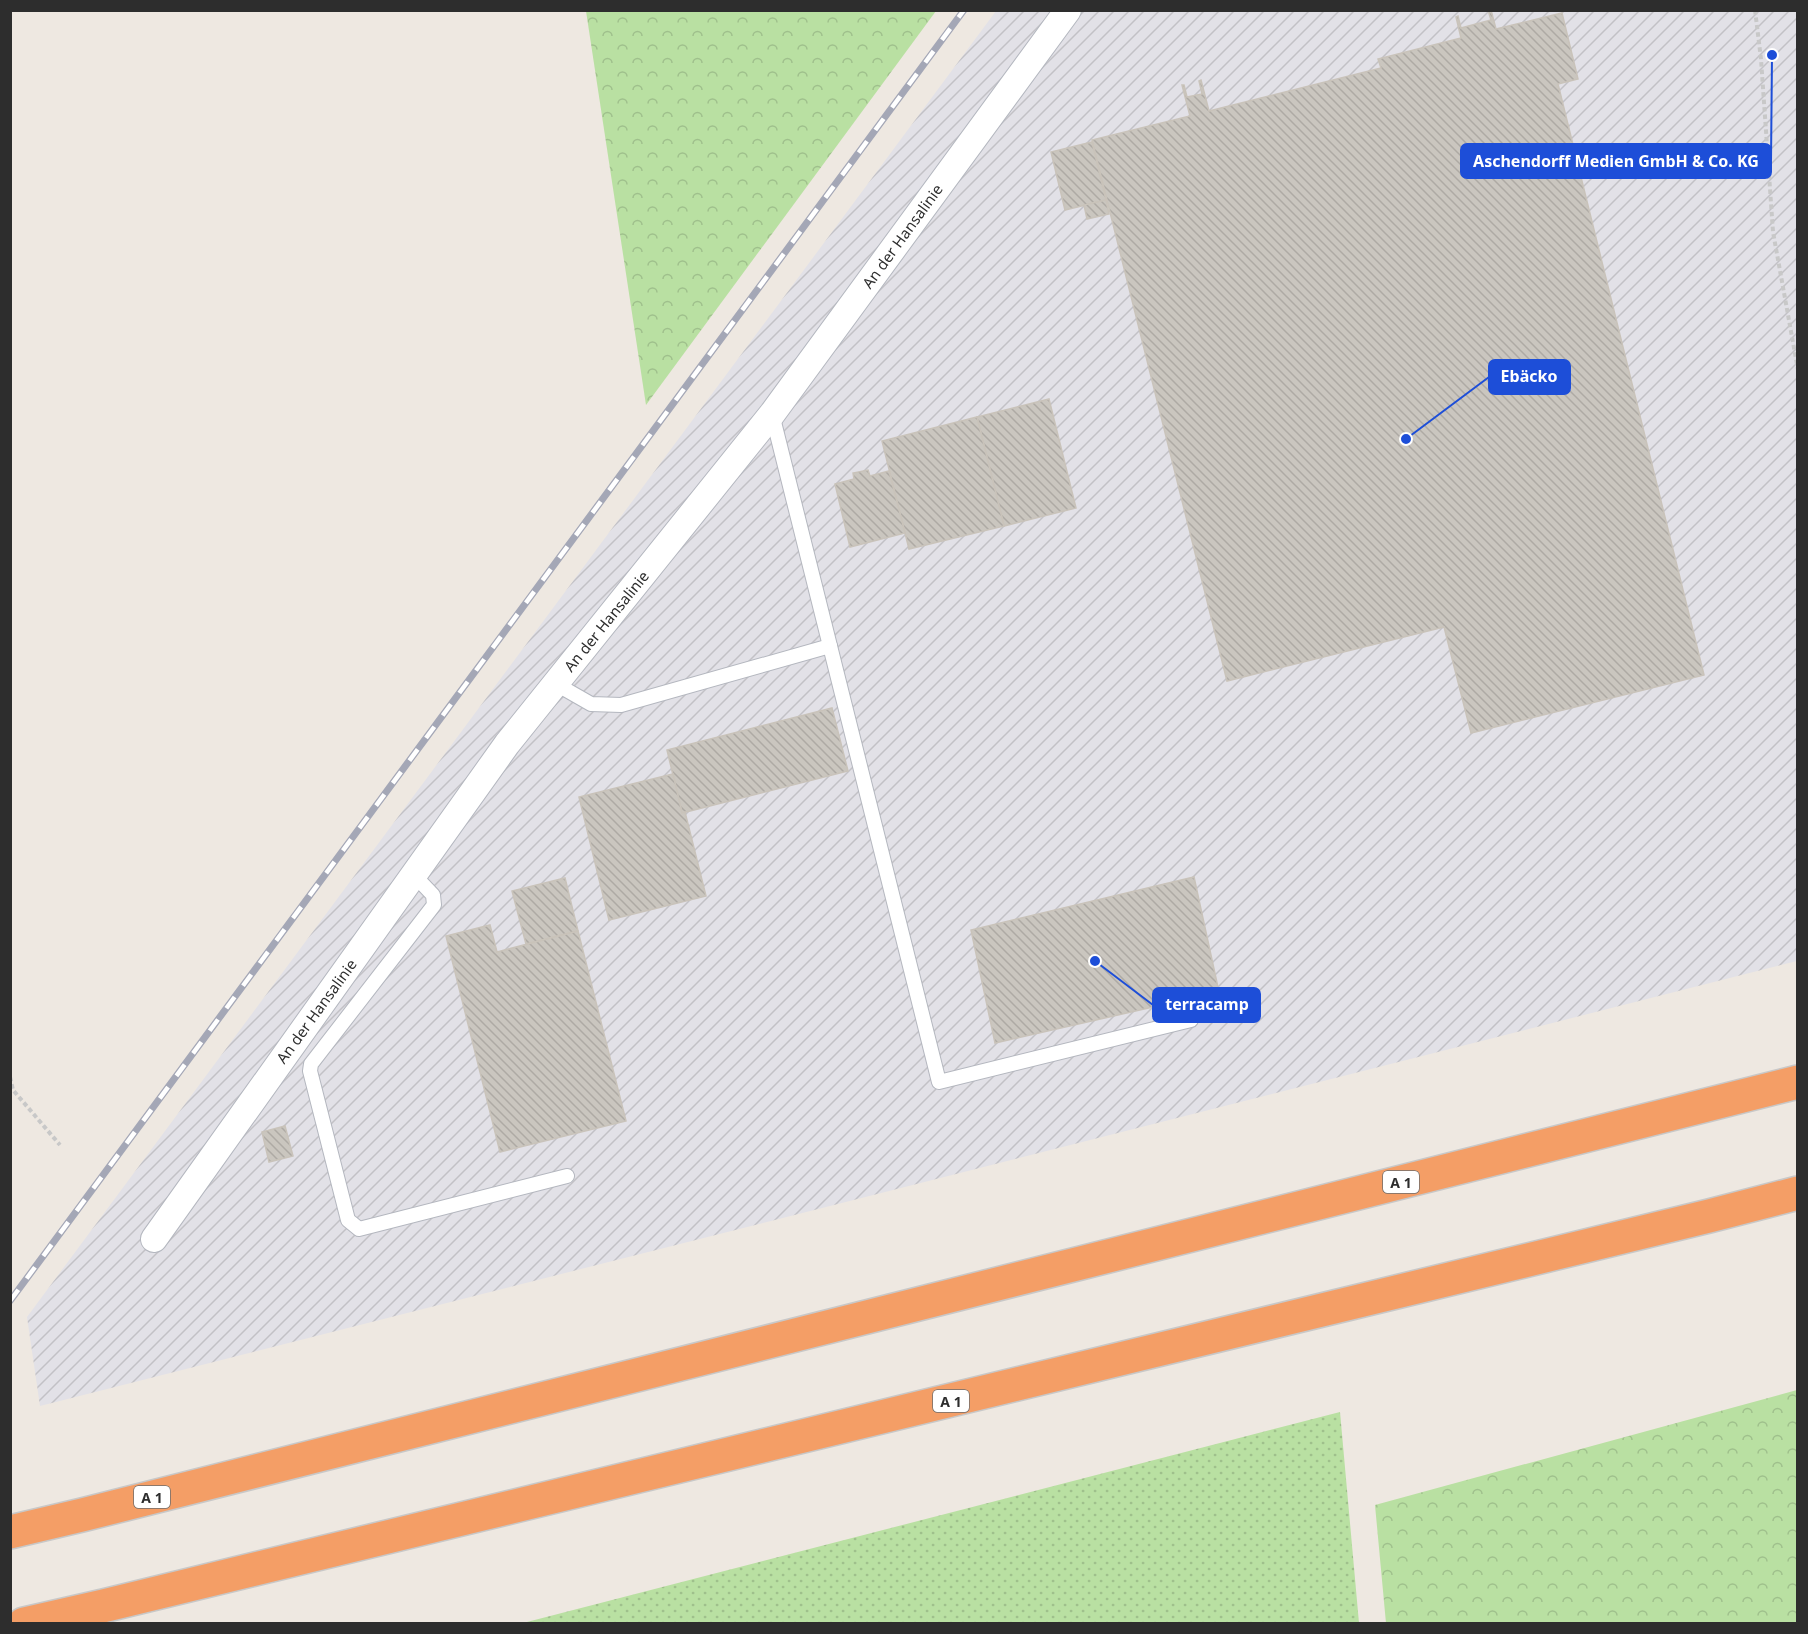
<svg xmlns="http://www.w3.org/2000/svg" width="1808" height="1634" font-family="'Noto Sans',sans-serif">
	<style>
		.industrial { fill: url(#industrial-furrows) }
		.green { fill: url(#green-dots) }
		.forest { fill: url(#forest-crowns) }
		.building { fill: url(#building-back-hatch); stroke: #c9c3ba; stroke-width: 1.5 }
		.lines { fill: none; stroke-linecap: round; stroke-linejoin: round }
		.lane-casing { stroke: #b4b7bf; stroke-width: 16 }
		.street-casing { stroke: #b4b7bf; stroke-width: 28 }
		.highway-casing { stroke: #c8c8c8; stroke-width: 36 }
		.path { stroke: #c8c8c8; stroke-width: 4; stroke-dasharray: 4.5 3; stroke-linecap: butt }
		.lane { stroke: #fff; stroke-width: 14 }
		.street { stroke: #fff; stroke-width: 26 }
		.highway { stroke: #f49e66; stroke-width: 33 }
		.rail-casing { stroke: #a4a7b6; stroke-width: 7 }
		.rail { stroke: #fff; stroke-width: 4.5; stroke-dasharray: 14; stroke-linecap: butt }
		.labels { text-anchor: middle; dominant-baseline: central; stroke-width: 6; stroke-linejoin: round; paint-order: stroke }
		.shield { fill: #fff; stroke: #6c6c6c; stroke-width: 1.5 }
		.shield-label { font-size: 14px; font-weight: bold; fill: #2d2d2d }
		.street-label { font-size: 15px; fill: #2d2d2d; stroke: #fff }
		.leader { fill: none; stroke: #1d4ed8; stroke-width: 2 }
		.callout-dot { fill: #1d4ed8; stroke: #fff; stroke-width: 2 }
		.callout { fill: #1d4ed8; stroke: #1d4ed8; stroke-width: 2 }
		.callout-label { font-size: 16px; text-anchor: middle; font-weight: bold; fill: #fff }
	</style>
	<defs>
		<pattern id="industrial-furrows" width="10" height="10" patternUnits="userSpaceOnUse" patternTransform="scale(1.5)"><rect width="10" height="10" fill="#e2e1e7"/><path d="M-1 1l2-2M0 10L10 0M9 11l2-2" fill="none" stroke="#c2c1c6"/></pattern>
		<pattern id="green-dots" width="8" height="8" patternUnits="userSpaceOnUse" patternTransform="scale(1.5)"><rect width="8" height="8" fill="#b9e0a2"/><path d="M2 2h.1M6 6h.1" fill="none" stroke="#9fc08c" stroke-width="1.8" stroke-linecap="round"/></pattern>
		<pattern id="forest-crowns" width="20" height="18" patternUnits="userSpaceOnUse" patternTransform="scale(1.5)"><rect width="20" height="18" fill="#b9e0a2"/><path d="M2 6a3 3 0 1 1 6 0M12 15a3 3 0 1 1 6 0" fill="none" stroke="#9fc08c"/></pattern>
		<pattern id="building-back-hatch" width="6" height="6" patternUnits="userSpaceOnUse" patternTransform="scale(1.5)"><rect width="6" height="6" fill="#cac6bf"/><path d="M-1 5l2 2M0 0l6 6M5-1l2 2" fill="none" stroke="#aeaaa4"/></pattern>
	</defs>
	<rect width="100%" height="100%" fill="#eee8e1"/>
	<path class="industrial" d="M996,11H1797V961L40,1406L27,1317Z"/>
	<path class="green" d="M1340,1412L1359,1623H523Z"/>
	<g class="forest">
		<path d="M586,11H936L646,405Z"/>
		<path d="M1797,1390V1623H1386L1375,1505Z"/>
	</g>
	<g class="building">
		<path d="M1488,10H1491L1496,29L1562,13L1578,79L1558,84L1704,675L1471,733L1444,627L1227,681L1092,140L1190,116L1182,85H1184L1187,97L1202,94L1199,81L1201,80L1209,111L1381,68L1378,59L1461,38L1456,17L1458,16L1461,28L1491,20Z"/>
		<path d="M1092,142L1106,200L1065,210L1051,152Z"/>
		<path d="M1106,200L1109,214L1087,219L1084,205Z"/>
		<path d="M1049,399L1076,508L1004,526L977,417Z"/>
		<path d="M977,417L1004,526L909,549L882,441Z"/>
		<path d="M868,470L870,476L889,471L905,533L850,547L835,484L854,479L853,473Z"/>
		<path d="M832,708L848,771L682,813L667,750Z"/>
		<path d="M673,774L682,813L685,812L706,896L609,920L579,797Z"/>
		<path d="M1194,877L1219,992L995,1043L971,930Z"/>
		<path d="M565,878L578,931L526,944L512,891Z"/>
		<path d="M490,925L497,952L578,931L626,1121L500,1152L446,936Z"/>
		<path d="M285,1126L293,1156L269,1162L262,1132Z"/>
	</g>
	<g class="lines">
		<defs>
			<g id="lane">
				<path d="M772,414L939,1082L1191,1020"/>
				<path d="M556,684L591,704L621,705L830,646"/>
				<path d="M414,875L433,895L434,905L311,1064L310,1071L348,1220L359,1229L567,1176"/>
			</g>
			<path id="street" d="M154,1239L507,744L772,414L1068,10"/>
			<g id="highway">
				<path d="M10,1532L82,1515L1798,1082"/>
				<path d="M24,1624L103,1606L1709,1216L1798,1193"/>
			</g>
		</defs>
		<use href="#lane" class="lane-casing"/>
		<use href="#street" class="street-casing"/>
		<use href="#highway" class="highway-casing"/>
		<g class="path">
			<path d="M1755,10L1761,59L1773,232L1798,370"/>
			<path d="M10,1077L13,1090L60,1145"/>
		</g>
		<use href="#lane" class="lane"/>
		<use href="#street" class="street"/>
		<use href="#highway" class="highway"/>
		<defs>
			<path id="rail" d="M10,1301L964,10"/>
		</defs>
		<use href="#rail" class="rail-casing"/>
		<use href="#rail" class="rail"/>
	</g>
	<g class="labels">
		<g class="shield">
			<rect x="1383" y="1171" width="36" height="22" rx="4.5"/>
			<rect x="933" y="1390" width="36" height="22" rx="4.5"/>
			<rect x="134" y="1486" width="36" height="22" rx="4.5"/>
		</g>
		<g class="shield-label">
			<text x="1401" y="1182">A 1</text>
			<text x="951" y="1401">A 1</text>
			<text x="152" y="1497">A 1</text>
		</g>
		<g class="street-label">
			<text transform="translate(902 236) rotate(-54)">An der Hansalinie</text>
			<text transform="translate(606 621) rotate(-51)">An der Hansalinie</text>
			<text transform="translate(316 1011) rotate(-54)">An der Hansalinie</text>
		</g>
	</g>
	<path class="leader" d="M1772 55L1771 161M1406 439L1489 377M1095 961L1153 1005"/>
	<g class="callout-dot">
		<circle cx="1772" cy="55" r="6"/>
		<circle cx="1406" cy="439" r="6"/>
		<circle cx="1095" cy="961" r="6"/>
	</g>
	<g class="callout">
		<rect x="1461" y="144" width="310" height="34" rx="6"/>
		<rect x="1489" y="360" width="81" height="34" rx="6"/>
		<rect x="1153" y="988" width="107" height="34" rx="6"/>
	</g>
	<g class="callout-label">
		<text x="1616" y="167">Aschendorff Medien GmbH &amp; Co. KG</text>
		<text x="1529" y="382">Ebäcko</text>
		<text x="1207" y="1010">terracamp</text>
	</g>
	<rect width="1808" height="1634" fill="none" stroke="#2d2d2d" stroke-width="24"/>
</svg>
